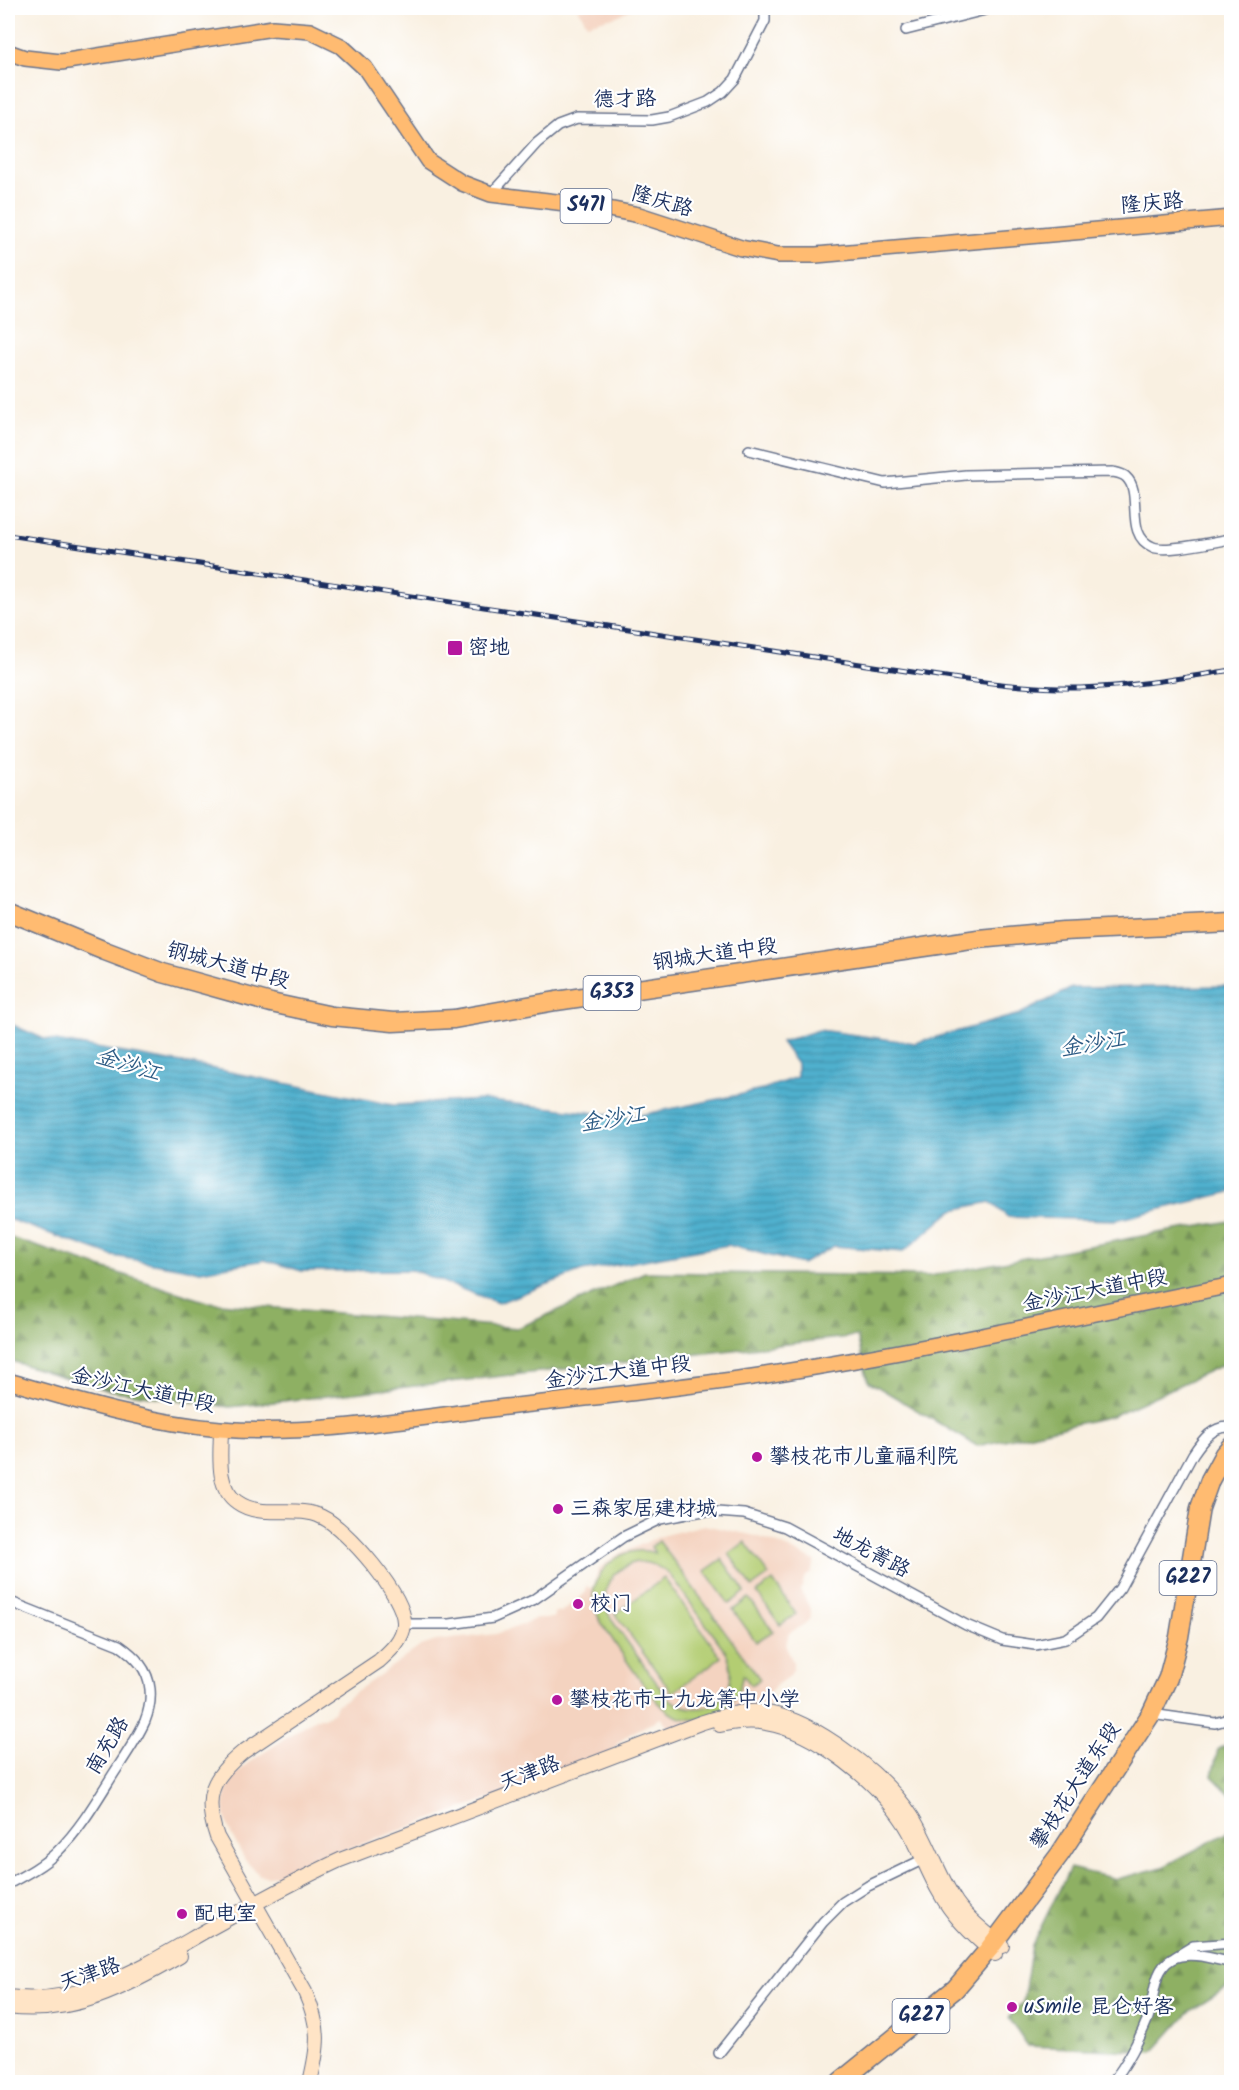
<svg xmlns="http://www.w3.org/2000/svg" width="1239" height="2090" font-family="Kalam,'LXGW WenKai TC',sans-serif">
	<style>
		.built { fill: #f4d3c0 }
		.forest { fill: url(#forest-firs); stroke: #547061; stroke-width: 1.5 }
		.green { fill: #b3cd72; stroke: #677e68; stroke-width: 1.5; fill-rule: evenodd }
		.water { fill: url(#water-rules); stroke: #367096; stroke-width: 1.5 }
		.lines { fill: none; stroke-linecap: round; stroke-linejoin: round }
		.street-casing { stroke: #69738c; stroke-width: 12 }
		.secondary-casing { stroke: #69738c; stroke-width: 16 }
		.primary-casing { stroke: #69738c; stroke-width: 18 }
		.highway-casing { stroke: #69738c; stroke-width: 21 }
		.street { stroke: #fff; stroke-width: 9 }
		.secondary { stroke: #ffe4c6; stroke-width: 14 }
		.primary { stroke: #ffbb71; stroke-width: 15 }
		.highway { stroke: #ffbb71; stroke-width: 18 }
		.rail-casing { stroke: #1b2f5e; stroke-width: 5 }
		.rail { stroke: #fff; stroke-width: 3; stroke-dasharray: 9; stroke-linecap: butt }
		.poi-dot { fill: #b5179e; stroke: #fff; stroke-width: 2 }
		.labels { text-anchor: middle; dominant-baseline: central; stroke-width: 4.5; stroke-linejoin: round; paint-order: stroke }
		.shield { fill: #fff; stroke: #5f6d8e; stroke-width: 1.5 }
		.shield-label { font-size: 20px; font-weight: bold; fill: #1b2f5e }
		.street-label { font-size: 21px; fill: #1b2f5e; stroke: #fff }
		.poi-label { font-size: 21px; fill: #1b2f5e; stroke: #fff; text-anchor: start }
		.water-label { font-size: 22px; font-style: italic; fill: #2e5c85; stroke: #fff }
	</style>
	<defs>
		<pattern id="forest-firs" width="22" height="20" patternUnits="userSpaceOnUse" patternTransform="scale(1.5)"><rect width="22" height="20" fill="#8eb064"/><path d="M5 1l3.5 6h-7zM16 11l3.5 6h-7z" fill="#739056"/></pattern>
		<pattern id="water-rules" width="6" height="5" patternUnits="userSpaceOnUse" patternTransform="scale(1.5)"><rect width="6" height="5" fill="#50b0ce"/><path d="M0 2.5h6" fill="none" stroke="#4290aa"/></pattern>
	</defs>
	<rect width="100%" height="100%" fill="#fff"/>
	<filter id="ink" filterUnits="userSpaceOnUse"><feTurbulence type="fractalNoise" baseFrequency=".0167" numOctaves="2"/><feDisplacementMap in="SourceGraphic" scale="12" xChannelSelector="R" yChannelSelector="G"/><feConvolveMatrix kernelMatrix="1 2 1 2 8 2 1 2 1" color-interpolation-filters="sRGB"/></filter>
	<filter id="wash" filterUnits="userSpaceOnUse"><feTurbulence type="fractalNoise" baseFrequency=".008" numOctaves="4" result="noise"/><feDisplacementMap in="SourceGraphic" scale="24" xChannelSelector="R" yChannelSelector="G"/><feGaussianBlur stdDeviation="1.35" result="paint"/><feColorMatrix in="noise" values="0 0 0 0 0 0 0 0 0 0 0 0 0 0 0 0 0 1.4 0 .05"/><feComposite in="paint" operator="in"/></filter>
	<g filter="url(#wash)">
		<rect width="100%" height="100%" fill="#f9f0e1"/>
		<g class="built">
			<path d="M578,8H633L617,16L587,24Z"/>
			<path d="M704,1525L756,1536L776,1543L815,1561L811,1572L804,1578L801,1591L811,1610L810,1618L805,1624L789,1633L786,1646L793,1662V1669L790,1676L776,1685L770,1691L769,1696L773,1704L671,1732L661,1718L630,1734L618,1743L607,1757L325,1857L282,1875L268,1876L259,1875L245,1860L230,1832L225,1816L224,1801L227,1787L235,1775L248,1763L316,1718H324L334,1711L337,1705L421,1646L436,1641L496,1634L525,1624L536,1618H554V1612H561L585,1593L586,1587L593,1588L599,1568L619,1554L661,1536Z"/>
		</g>
		<g class="forest">
			<path d="M1231,1221V1361L1112,1416L977,1446L868,1381L857,1336L230,1407L106,1390L8,1360V1237L207,1302L518,1328L645,1272L929,1276L1158,1233Z"/>
			<path d="M1231,1742V1795L1212,1776L1218,1749Z"/>
			<path d="M1231,1826V1985L1189,2012L1153,2052L1028,2046L1009,2018L1023,2002L1032,1945L1070,1868L1117,1879L1163,1867L1227,1833Z"/>
		</g>
		<g class="green">
			<path d="M659,1541L760,1679L751,1685L743,1675C739,1693 731,1710 712,1717C698,1721 685,1721 672,1714C653,1704 616,1644 602,1624C597,1615 593,1607 593,1597C594,1567 626,1543 655,1553L651,1547ZM636,1562C651,1562 659,1566 670,1575L726,1652C746,1695 702,1727 666,1696L611,1619C598,1592 608,1571 636,1562Z"/>
			<path d="M745,1542L769,1575L752,1587L729,1554Z"/>
			<path d="M722,1559L745,1592L729,1604L705,1571Z"/>
			<path d="M664,1578L721,1657L672,1693L615,1614Z"/>
			<path d="M773,1581L796,1614L780,1625L757,1593Z"/>
			<path d="M749,1598L773,1631L756,1642L733,1610Z"/>
		</g>
		<path class="water" d="M1231,986V1192L1116,1220L1008,1217L990,1202L953,1210L903,1252L834,1246L802,1264L728,1245L582,1271L498,1303L412,1270L302,1271L265,1260L200,1271L113,1256L8,1219V1023L44,1039L205,1067L393,1105L482,1100L631,1117L758,1091L797,1077V1064L781,1042L819,1030L915,1043L1020,1014L1072,988Z"/>
	</g>
	<g filter="url(#ink)">
		<g class="lines">
			<defs>
				<g id="street">
					<path d="M906,30L993,8"/>
					<path d="M491,194L537,143L558,126L577,119L652,120L669,117L708,102L723,92L735,79L765,21V8"/>
					<path d="M749,450L885,483L966,475L1113,472C1117,473 1123,474 1126,477C1144,493 1123,535 1153,547C1167,553 1215,541 1232,539"/>
					<path d="M8,1601L119,1645C135,1656 148,1669 150,1689C151,1700 149,1711 145,1721C137,1739 125,1756 114,1773C97,1800 81,1828 58,1851C44,1865 25,1875 8,1884"/>
					<path d="M404,1624H450L493,1618L533,1600L623,1537L660,1519L703,1511L744,1514L785,1527L966,1625L1002,1640L1035,1645L1065,1639L1096,1618L1120,1588L1193,1454C1201,1442 1214,1423 1232,1428"/>
					<path d="M1151,1714L1215,1723L1226,1720L1232,1714"/>
					<path d="M1175,1957L1193,1946L1232,1943"/>
					<path d="M719,2053L823,1922L843,1902L868,1886L924,1859"/>
					<path d="M1112,2082C1126,2066 1140,2038 1148,2018C1155,1999 1152,1970 1172,1959C1189,1950 1214,1959 1232,1963"/>
				</g>
				<g id="secondary">
					<path d="M221,1429C221,1452 215,1487 237,1502C262,1520 296,1504 322,1517C346,1528 406,1597 404,1624C403,1640 390,1651 379,1661L243,1752C211,1778 203,1797 217,1837L305,1992C321,2028 319,2045 310,2082"/>
					<path d="M720,1725C735,1722 751,1720 766,1723C816,1731 878,1782 905,1824C919,1846 927,1871 940,1893C953,1917 974,1937 995,1954"/>
					<path d="M8,1997C82,2007 144,1966 207,1930C251,1906 294,1881 340,1860L700,1723C722,1716 744,1709 767,1713C816,1721 886,1776 912,1817C929,1844 938,1875 956,1902C968,1919 986,1933 1002,1946"/>
					<path d="M8,2007C72,2016 126,1987 180,1956"/>
				</g>
				<g id="primary">
					<path d="M8,52L25,58L61,62L273,28L310,31L341,46L365,68L428,161L462,183L491,194L598,207L639,215L741,248L778,255H816L1232,218"/>
					<path d="M8,1381C77,1401 148,1423 220,1429C311,1436 415,1418 506,1407C595,1397 684,1388 772,1374C926,1350 1079,1316 1232,1285"/>
				</g>
				<g id="highway">
					<path d="M8,911L105,951L163,973L271,1003L332,1016L393,1022L454,1019L556,1001L978,939L1064,931L1232,923"/>
					<path d="M840,2082L955,1989L989,1949L1060,1854L1151,1714L1168,1678L1179,1637L1200,1508L1210,1480L1224,1454L1232,1445"/>
				</g>
			</defs>
			<use href="#street" class="street-casing"/>
			<use href="#secondary" class="secondary-casing"/>
			<use href="#primary" class="primary-casing"/>
			<use href="#highway" class="highway-casing"/>
			<use href="#street" class="street"/>
			<use href="#secondary" class="secondary"/>
			<use href="#primary" class="primary"/>
			<use href="#highway" class="highway"/>
			<defs>
				<path id="rail" d="M8,535L959,679C999,684 1039,689 1080,688C1131,687 1181,678 1232,670"/>
			</defs>
			<use href="#rail" class="rail-casing"/>
			<use href="#rail" class="rail"/>
		</g>
	</g>
	<g class="poi-dot">
		<rect x="447" y="640" width="16" height="16" rx="3"/>
		<circle cx="757" cy="1457" r="6"/>
		<circle cx="558" cy="1509" r="6"/>
		<circle cx="578" cy="1604" r="6"/>
		<circle cx="557" cy="1700" r="6"/>
		<circle cx="182" cy="1914" r="6"/>
		<circle cx="1012" cy="2007" r="6"/>
	</g>
	<g class="labels">
		<g class="shield">
			<rect x="560.5" y="189" width="51" height="34" rx="4.5"/>
			<rect x="583.5" y="976" width="57" height="34" rx="4.5"/>
			<rect x="1159.5" y="1561" width="57" height="34" rx="4.5"/>
			<rect x="892.5" y="1999" width="57" height="34" rx="4.5"/>
		</g>
		<g class="shield-label">
			<text x="586" y="206">S471</text>
			<text x="612" y="993">G353</text>
			<text x="1188" y="1578">G227</text>
			<text x="921" y="2016">G227</text>
		</g>
		<g class="street-label">
			<text transform="translate(625 100) rotate(-1)">德才路</text>
			<text transform="translate(662 202) rotate(16)">隆庆路</text>
			<text transform="translate(1152 204) rotate(-5)">隆庆路</text>
			<text transform="translate(715 955) rotate(-8)">钢城大道中段</text>
			<text transform="translate(228 966) rotate(15)">钢城大道中段</text>
			<text transform="translate(1095 1291) rotate(-11)">金沙江大道中段</text>
			<text transform="translate(618 1373) rotate(-7)">金沙江大道中段</text>
			<text transform="translate(143 1391) rotate(12)">金沙江大道中段</text>
			<text transform="translate(871 1553) rotate(28)">地龙箐路</text>
			<text transform="translate(108 1746) rotate(-59)">南充路</text>
			<text transform="translate(530 1774) rotate(-21)">天津路</text>
			<text transform="translate(1076 1786) rotate(-57)">攀枝花大道东段</text>
			<text transform="translate(90 1975) rotate(-19)">天津路</text>
		</g>
		<g class="poi-label">
			<text x="468" y="648">密地</text>
			<text x="769" y="1457">攀枝花市儿童福利院</text>
			<text x="570" y="1509">三森家居建材城</text>
			<text x="590" y="1604">校门</text>
			<text x="569" y="1700">攀枝花市十九龙箐中小学</text>
			<text x="194" y="1914">配电室</text>
			<text x="1024" y="2007">uSmile 昆仑好客</text>
		</g>
		<g class="water-label">
			<text transform="translate(1093 1045) rotate(-9)">金沙江</text>
			<text transform="translate(128 1066) rotate(17)">金沙江</text>
			<text transform="translate(613 1120) rotate(-9)">金沙江</text>
		</g>
	</g>
	<rect width="1239" height="2090" fill="none" stroke="#fff" stroke-width="30"/>
</svg>
